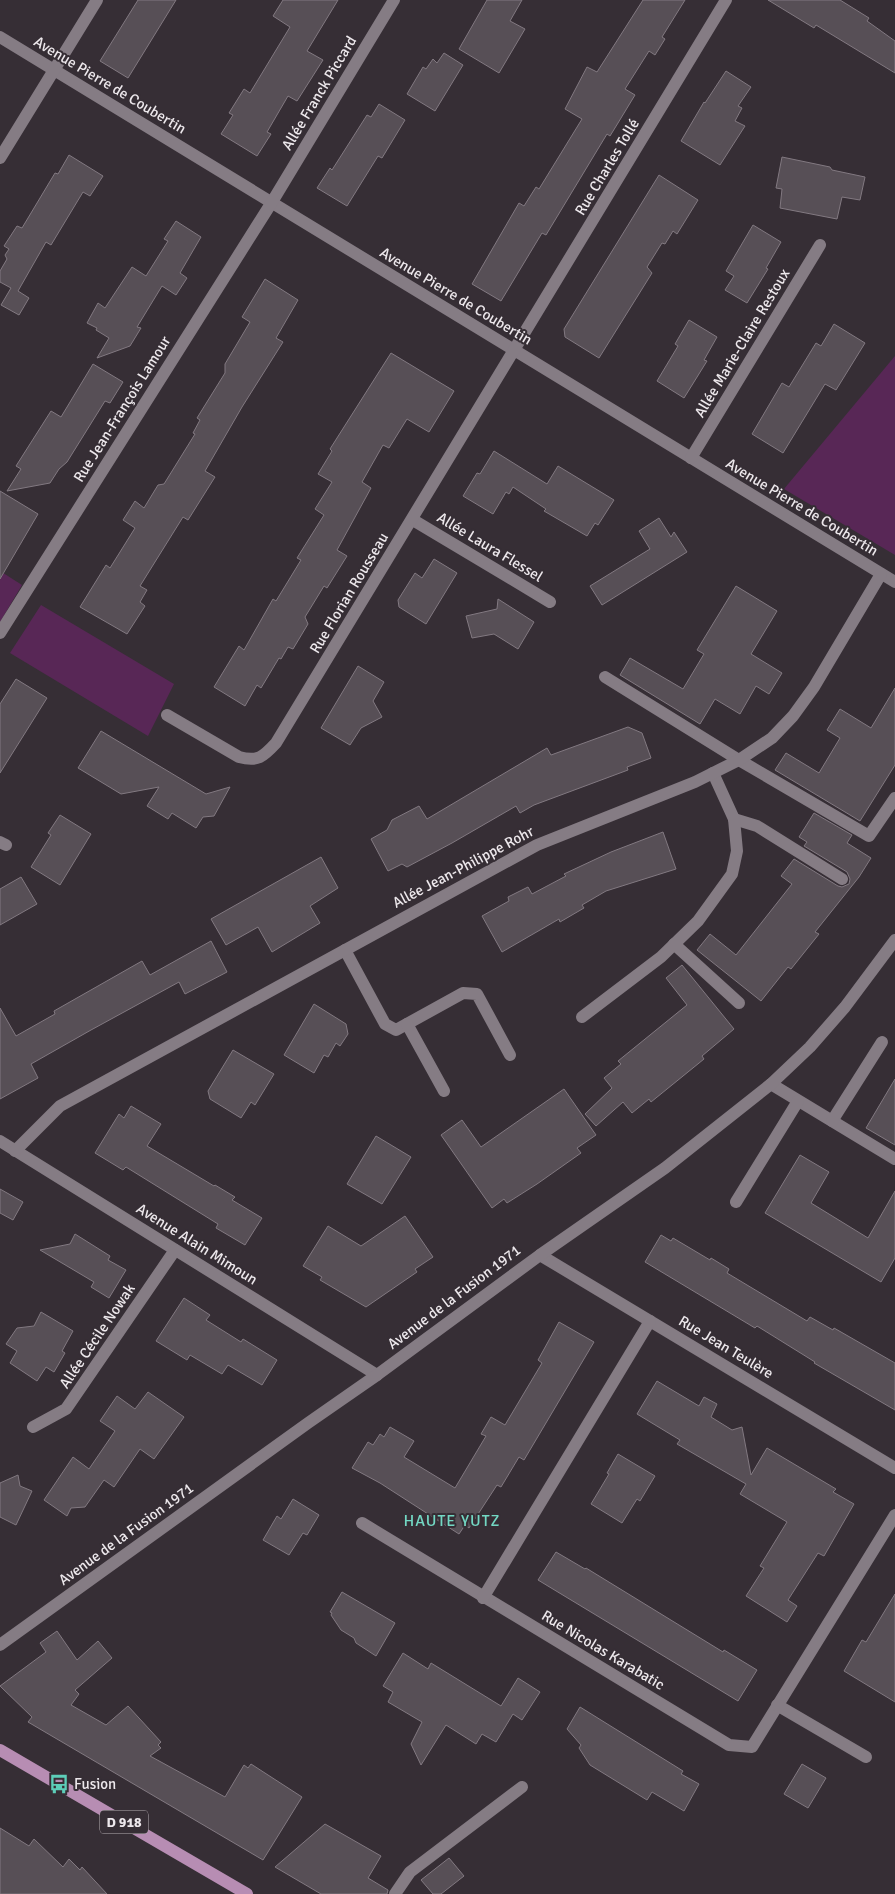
<svg xmlns="http://www.w3.org/2000/svg" width="895" height="1894" font-family="Signika,sans-serif">
	<style>
		.green { fill: #582756 }
		.building { fill: #574f56; stroke: #827981 }
		.lines { fill: none; stroke-linecap: round; stroke-linejoin: round }
		.minor { stroke: #857c84; stroke-width: 12 }
		.major { stroke: #b78db3; stroke-width: 12 }
		.labels { text-anchor: middle; dominant-baseline: central; stroke-width: 4; stroke-linejoin: round; paint-order: stroke }
		.shield { fill: #362e35; stroke: #b6b0b5; stroke-width: 1 }
		.shield-label { font-size: 14px; font-weight: bold; fill: #ede8ec }
		.street-label { font-size: 15px; fill: #ede8ec; stroke: #362e35 }
		.poi-label { font-size: 15px; fill: #ede8ec; stroke: #362e35; text-anchor: start }
		.neighbourhood-label { font-size: 16px; letter-spacing: 1px; fill: #73d8c4; stroke: #362e35 }
	</style>
	<rect width="100%" height="100%" fill="#362e35"/>
	<g class="green">
		<path d="M895,356V555L784,489Z"/>
		<path d="M0,571L22,585L0,622Z"/>
		<path d="M41,605L174,684L148,736L10,653Z"/>
	</g>
	<g class="building">
		<path d="M138,0H176L128,78L100,61Z"/>
		<path d="M283,0H338L307,51L323,60L297,101L288,96L267,132L271,134L257,156L221,134L233,115L229,113L244,89L250,93L290,27L273,16Z"/>
		<path d="M487,0H522L510,21L525,29L499,73L459,49Z"/>
		<path d="M643,0H685L662,37L665,39L655,55L649,51L625,89L635,95L618,123L610,136L607,134L546,235L542,233L501,301L472,284L519,203L524,206L536,187L539,189L582,119L565,109L587,67L597,72Z"/>
		<path d="M768,0H840L869,18L867,21L895,41V73L816,25L814,28Z"/>
		<path d="M444,53L463,65L435,111L407,94L423,67L426,69L433,59L437,63Z"/>
		<path d="M726,71L751,87L738,106L742,108L735,121L745,126L720,165L681,141L704,102L705,103Z"/>
		<path d="M379,104L405,120L382,158L378,156L347,206L317,188L330,168L332,170L367,115L371,117Z"/>
		<path d="M69,155L103,176L90,196L83,192L51,245L46,242L18,291L29,298L19,315L1,305L11,288L0,282V271L7,259L5,255L9,249L4,246L17,226L22,228L55,173L58,174Z"/>
		<path d="M782,157L830,167L832,170L865,177L860,200L842,197L837,219L780,208L782,189L776,188Z"/>
		<path d="M659,175L698,200L677,234L673,231L665,244L662,243L647,267L652,273L599,358L565,337L564,329Z"/>
		<path d="M176,221L201,237L180,273L187,278L176,295L162,286L137,327L141,328L130,346L97,358L109,338L96,330L97,328L87,323L98,303L105,308L132,267L146,276L168,241L164,239Z"/>
		<path d="M753,225L781,242L766,268L768,269L747,303L725,290L734,276L726,271Z"/>
		<path d="M265,279L298,300L276,338L283,342L242,407L205,471L215,477L188,520L183,517L140,586L147,590L140,602L145,606L127,634L80,607L106,565L110,568L135,528L123,520L135,501L144,508L158,485L164,484L195,434L193,433L200,420L197,418L225,373V364L250,322L242,317Z"/>
		<path d="M689,320L717,337L704,360L707,361L684,398L657,381L678,346L675,344Z"/>
		<path d="M834,324L865,343L836,390L825,384L783,453L752,434L782,383L789,387L816,343L821,346Z"/>
		<path d="M391,353L454,391L429,432L407,419L389,448L383,445L362,482L371,488L337,550L347,556L327,588L324,586L305,617L308,624L293,649L288,647L281,659L279,658L261,688L257,685L245,706L214,687L239,646L244,650L273,599L276,601L301,560L297,558L324,515L315,509L332,482L318,474L332,451L330,449Z"/>
		<path d="M93,364L123,382L110,403L105,401L67,462L59,469L50,483L7,491L21,469L16,466L51,411L61,417Z"/>
		<path d="M494,451L547,484L558,466L614,500L598,525L595,523L587,536L544,511L546,509L513,487L509,494L506,492L493,514L463,496L477,473L480,474Z"/>
		<path d="M0,491L38,514L0,579Z"/>
		<path d="M659,518L671,537L674,532L687,552L602,605L590,586L650,549L639,531Z"/>
		<path d="M434,559L457,573L426,624L399,607L398,600L415,573L422,578Z"/>
		<path d="M736,586L777,611L751,654L782,673L769,694L756,686L740,714L715,699L700,724L620,675L630,658L683,689L704,654L697,650Z"/>
		<path d="M498,599L534,622L518,649L494,634L472,638L466,616L497,609Z"/>
		<path d="M358,666L384,682L373,701L382,717L361,728L350,745L321,728Z"/>
		<path d="M16,679L47,698L0,773V704Z"/>
		<path d="M895,688V765L860,821L775,770L786,753L819,773L840,738L827,730L840,709L871,728Z"/>
		<path d="M628,727L642,733L651,758L627,767L628,770L534,805L520,813L516,806L452,843L407,867L402,864L388,871L371,839L387,830L392,820L419,806L427,819L547,748L551,755Z"/>
		<path d="M101,731L206,794L230,787L214,816L203,817L196,828L172,813L168,819L147,806L159,787L121,794L78,768Z"/>
		<path d="M814,813L852,835L847,843L871,858L859,877L815,932L819,934L791,969L788,967L761,1001L697,950L710,934L736,955L792,884L781,876L794,859L838,886L842,887L849,884L850,879L847,872L804,846L807,842L799,837Z"/>
		<path d="M60,815L91,834L60,885L31,867L51,835L48,833Z"/>
		<path d="M663,832L676,869L606,891L582,905L584,908L560,922L559,919L502,952L482,916L509,901L508,897L528,887L532,894L566,876L564,874L611,852Z"/>
		<path d="M321,857L338,888L310,906L320,923L272,952L258,927L226,945L211,919Z"/>
		<path d="M21,877L37,904L0,925V889Z"/>
		<path d="M211,941L227,972L185,994L179,982L91,1030L31,1064L38,1078L0,1099V1008L16,1036L55,1014L54,1011L142,961L150,975Z"/>
		<path d="M682,965L734,1029L702,1056L704,1059L651,1102L649,1099L632,1113L623,1102L596,1126L585,1114L612,1088L604,1078L621,1064L618,1061L687,1005L666,978Z"/>
		<path d="M314,1004L346,1024L348,1034L340,1046L336,1043L328,1057L324,1055L314,1073L284,1055Z"/>
		<path d="M233,1050L274,1074L255,1105L251,1102L241,1118L210,1099L208,1091Z"/>
		<path d="M895,1079V1145L866,1128Z"/>
		<path d="M564,1089L596,1135L577,1148L581,1153L537,1184L507,1203L504,1199L492,1208L441,1135L462,1120L481,1147Z"/>
		<path d="M131,1106L161,1124L147,1146L214,1186L215,1185L235,1197L232,1200L262,1218L245,1245L216,1228L218,1224L126,1167L123,1170L95,1153L119,1114L124,1118Z"/>
		<path d="M376,1136L411,1157L382,1204L347,1184Z"/>
		<path d="M800,1155L829,1172L811,1203L868,1238L895,1191V1258L881,1282L765,1213Z"/>
		<path d="M0,1189L23,1202L13,1220L0,1213Z"/>
		<path d="M405,1216L433,1257L415,1269L417,1272L366,1307L320,1280L322,1277L303,1266L328,1226L361,1246Z"/>
		<path d="M75,1234L110,1256L108,1260L126,1270L109,1298L91,1287L94,1282L40,1250L70,1244Z"/>
		<path d="M661,1235L671,1241L673,1238L710,1260L711,1258L729,1269L727,1273L807,1321L810,1317L833,1330L834,1328L895,1363V1410L814,1363L815,1362L757,1326L755,1328L645,1262Z"/>
		<path d="M184,1298L210,1315L206,1320L241,1342L243,1339L277,1360L262,1385L228,1365L222,1374L190,1355L187,1360L156,1341Z"/>
		<path d="M41,1312L73,1331L62,1351L65,1353L54,1372L46,1367L37,1381L10,1363L17,1351L6,1344L17,1328L34,1326Z"/>
		<path d="M559,1322L594,1342L524,1460L519,1457L501,1487L497,1485L469,1528L465,1525L459,1534L380,1483L352,1468L368,1442L373,1445L380,1434L384,1437L390,1427L414,1441L404,1457L455,1488L486,1436L481,1434L491,1417L505,1425L542,1363L538,1360Z"/>
		<path d="M657,1381L699,1406L704,1397L717,1404L711,1417L732,1430L742,1427L751,1475L767,1448L836,1489L833,1492L854,1504L824,1556L818,1553L788,1600L797,1606L787,1622L746,1596L764,1568L760,1566L787,1522L740,1494L746,1484L677,1444L680,1440L637,1414Z"/>
		<path d="M148,1392L184,1417L154,1459L140,1449L114,1487L104,1480L85,1507L71,1508L67,1516L44,1500L73,1457L89,1469L115,1431L100,1421L117,1396L135,1409Z"/>
		<path d="M618,1454L655,1476L640,1501L637,1499L622,1523L591,1504L609,1474L607,1473Z"/>
		<path d="M18,1475L20,1486L32,1491L16,1525L0,1517V1483Z"/>
		<path d="M293,1499L319,1515L307,1535L303,1533L289,1555L263,1540L277,1516L281,1519Z"/>
		<path d="M556,1552L585,1569L586,1568L723,1652L724,1650L757,1670L738,1701L538,1580Z"/>
		<path d="M342,1592L395,1623L376,1656L356,1643L354,1638L341,1630L331,1615L332,1613L330,1612Z"/>
		<path d="M895,1594V1702L844,1671L862,1640L866,1642Z"/>
		<path d="M57,1631L77,1660L98,1641L112,1658L75,1690L79,1694L71,1705L106,1725L128,1706L161,1742L158,1745L161,1748L150,1756L225,1797L244,1765L248,1768L251,1764L302,1797L263,1860L28,1722L32,1717L0,1686L46,1652L40,1643Z"/>
		<path d="M403,1653L428,1669L431,1663L501,1706L518,1678L540,1692L522,1720L513,1714L496,1742L482,1734L476,1744L446,1725L421,1765L411,1744L422,1722L388,1702L393,1692L383,1686Z"/>
		<path d="M580,1707L683,1771L681,1774L699,1784L684,1811L652,1792L647,1800L590,1765L579,1748L581,1745L567,1729Z"/>
		<path d="M802,1764L826,1778L808,1808L784,1794Z"/>
		<path d="M325,1824L381,1856L368,1878L388,1890L387,1894H321L275,1867Z"/>
		<path d="M0,1828L29,1846L34,1839L63,1867L69,1859L80,1870L82,1867L107,1894H0Z"/>
		<path d="M449,1858L464,1876L441,1894H433L421,1880Z"/>
	</g>
	<g class="lines">
		<g class="minor">
			<path d="M0,37L895,582"/>
			<path d="M0,158L97,0"/>
			<path d="M691,458L820,245"/>
			<path d="M413,520L550,602"/>
			<path d="M0,633L272,202L394,0"/>
			<path d="M605,677L739,760L869,836L895,798"/>
			<path d="M167,715L239,757C258,762 263,757 276,743L726,0"/>
			<path d="M734,819L757,826L842,879"/>
			<path d="M0,842L6,845"/>
			<path d="M674,944L739,1003"/>
			<path d="M345,950L385,1024L396,1030L463,993L477,994L510,1055"/>
			<path d="M582,1017L661,957L698,921L732,874L737,851L734,819L713,773"/>
			<path d="M407,1024L444,1091"/>
			<path d="M771,1084L895,1159"/>
			<path d="M832,1121L882,1042"/>
			<path d="M0,1141L377,1375"/>
			<path d="M15,1151L60,1106L537,845L695,782L739,760L772,738L793,716L814,687L881,574"/>
			<path d="M736,1202L798,1101"/>
			<path d="M540,1255L895,1468"/>
			<path d="M33,1427L66,1409L175,1250"/>
			<path d="M362,1523L729,1745L752,1747L895,1515"/>
			<path d="M483,1598L650,1321"/>
			<path d="M0,1645L308,1423L377,1375L540,1255L665,1168L771,1084L810,1047L845,1007L895,940"/>
			<path d="M777,1705L866,1757"/>
			<path d="M395,1894L410,1872L522,1787"/>
		</g>
		<path class="major" d="M0,1750L247,1894"/>
	</g>
	<defs>
		<symbol id="bus-bare" viewBox="-9 -9 18 18"><path d="M-5-6H5V4H4V6H2V4H-2V6H-4V4H-5ZM-3.5-4V0h7V-4ZM-3.5 1.2v1.5H-2V1.2ZM2 1.2v1.5H3.5V1.2Z" fill="#5dceb9" stroke="#362e35" stroke-width="2.5" paint-order="stroke"/></symbol>
	</defs>
	<g fill-rule="evenodd">
		<use href="#bus-bare" x="45" y="1770" width="28" height="28"/>
	</g>
	<g class="labels">
		<rect class="shield" x="100" y="1810.5" width="48" height="23" rx="4"/>
		<g class="shield-label">
			<text x="124" y="1822">D 918</text>
		</g>
		<g class="street-label">
			<text transform="translate(110 85) rotate(31)">Avenue Pierre de Coubertin</text>
			<text transform="translate(319 93) rotate(-59)">Allée Franck Piccard</text>
			<text transform="translate(607 167) rotate(-59)">Rue Charles Tollé</text>
			<text transform="translate(456 296) rotate(31)">Avenue Pierre de Coubertin</text>
			<text transform="translate(742 343) rotate(-59)">Allée Marie-Claire Restoux</text>
			<text transform="translate(122 409) rotate(-58)">Rue Jean-François Lamour</text>
			<text transform="translate(802 507) rotate(31)">Avenue Pierre de Coubertin</text>
			<text transform="translate(490 547) rotate(31)">Allée Laura Flessel</text>
			<text transform="translate(349 593) rotate(-59)">Rue Florian Rousseau</text>
			<text transform="translate(463 867) rotate(-28)">Allée Jean-Philippe Rohr</text>
			<text transform="translate(197 1244) rotate(32)">Avenue Alain Mimoun</text>
			<text transform="translate(454 1297) rotate(-37)">Avenue de la Fusion 1971</text>
			<text transform="translate(97 1336) rotate(-56)">Allée Cécile Nowak</text>
			<text transform="translate(726 1347) rotate(31)">Rue Jean Teulère</text>
			<text transform="translate(126 1534) rotate(-36)">Avenue de la Fusion 1971</text>
			<text transform="translate(603 1650) rotate(31)">Rue Nicolas Karabatic</text>
		</g>
		<g class="poi-label">
			<text x="74" y="1784">Fusion</text>
		</g>
		<g class="neighbourhood-label">
			<text x="452" y="1521">HAUTE YUTZ</text>
		</g>
	</g>
</svg>
